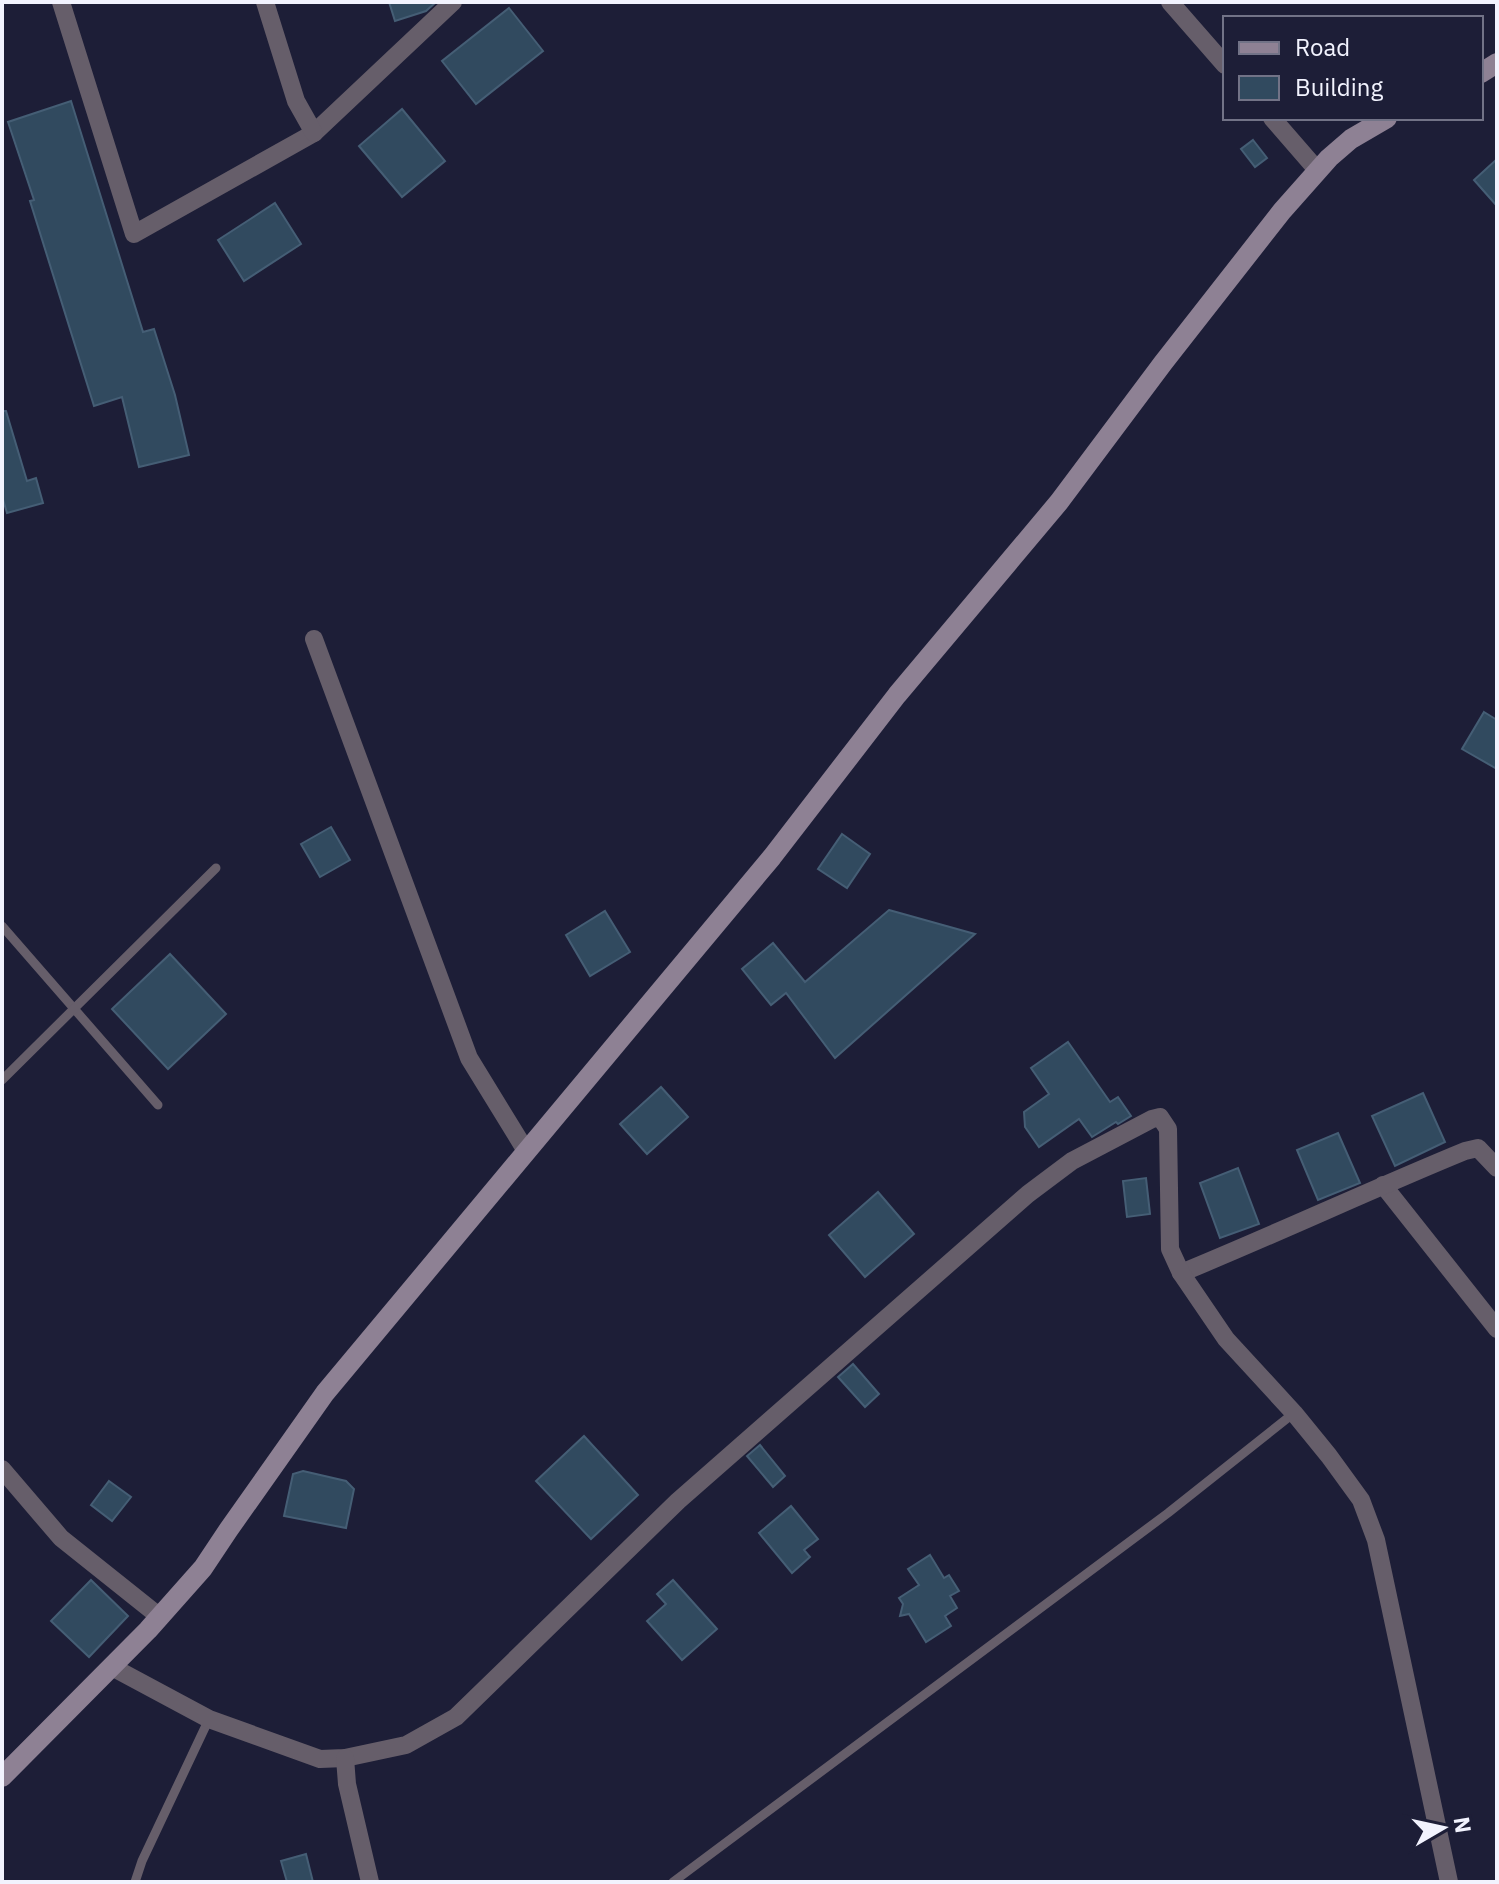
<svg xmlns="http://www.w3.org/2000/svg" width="1499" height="1884" font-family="'IBM Plex Sans',sans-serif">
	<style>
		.building { fill: #314a5f; stroke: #455e75; stroke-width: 2 }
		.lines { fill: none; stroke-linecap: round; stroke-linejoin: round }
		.lane { stroke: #665e6a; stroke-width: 9 }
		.street { stroke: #665e6a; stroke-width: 18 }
		.secondary { stroke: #8e8194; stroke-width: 20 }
	</style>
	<rect width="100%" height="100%" fill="#1d1e37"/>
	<g class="building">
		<path d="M389,2H436L426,11L395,21Z"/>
		<path d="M509,8L543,51L476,104L442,61Z"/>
		<path d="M71,101L143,332L154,329L175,395L189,455L139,467L122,397L94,406L30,201L34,200L8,122Z"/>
		<path d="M402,109L445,161L402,197L359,146Z"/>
		<path d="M1253,140L1267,158L1255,167L1241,149Z"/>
		<path d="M1497,159V206L1474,180Z"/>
		<path d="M275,203L301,244L244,281L218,240Z"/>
		<path d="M2,411H6L27,481L36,478L43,503L7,513L2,496Z"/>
		<path d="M1484,712L1497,720V769L1462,749Z"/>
		<path d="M331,827L350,860L320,877L301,844Z"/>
		<path d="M842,834L870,854L847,888L818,869Z"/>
		<path d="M889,910L975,934L835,1058L786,993L771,1005L742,969L773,943L805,982Z"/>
		<path d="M605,911L630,952L590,976L566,935Z"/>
		<path d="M170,954L226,1014L168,1069L112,1009Z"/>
		<path d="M1068,1042L1110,1102L1118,1097L1131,1116L1118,1124L1116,1122L1092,1137L1079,1119L1039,1147L1025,1127L1024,1112L1049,1094L1031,1068Z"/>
		<path d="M661,1087L688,1117L647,1154L620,1124Z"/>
		<path d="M1423,1093L1445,1142L1395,1166L1372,1116Z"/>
		<path d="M1338,1133L1360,1183L1318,1200L1297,1150Z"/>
		<path d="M1238,1168L1259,1224L1220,1238L1200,1183Z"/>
		<path d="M1146,1178L1150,1214L1127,1217L1123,1181Z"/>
		<path d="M878,1192L914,1234L865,1277L829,1235Z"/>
		<path d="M853,1364L879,1394L865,1407L838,1377Z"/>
		<path d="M584,1436L638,1495L591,1539L536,1481Z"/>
		<path d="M760,1445L785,1476L773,1487L747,1456Z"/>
		<path d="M303,1471L346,1481L354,1489L346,1528L284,1516L293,1474Z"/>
		<path d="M109,1481L131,1497L112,1521L91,1505Z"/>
		<path d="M791,1506L818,1539L804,1550L810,1557L792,1573L759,1533Z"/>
		<path d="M930,1555L944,1578L949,1575L959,1591L950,1596L957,1608L945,1616L951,1626L926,1642L909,1614L900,1616L903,1604L899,1598L919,1585L908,1569Z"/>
		<path d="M91,1580L128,1616L89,1657L51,1621Z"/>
		<path d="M673,1580L717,1629L682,1660L647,1621L666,1604L657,1594Z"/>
		<path d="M306,1854L313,1882H287L281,1861Z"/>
	</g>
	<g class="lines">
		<g class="lane">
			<path d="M2,926L158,1105"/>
			<path d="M2,1080L216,868"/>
			<path d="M135,1882L142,1861L209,1719"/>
			<path d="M673,1882L1168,1513L1294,1413"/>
		</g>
		<g class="street">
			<path d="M61,2L134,234L314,133L453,2"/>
			<path d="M265,2L296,101L314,133"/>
			<path d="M1170,2L1225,65"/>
			<path d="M1272,118L1318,171"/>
			<path d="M314,639L469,1058L526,1151"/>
			<path d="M1383,1185L1497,1329"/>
			<path d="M1181,1273C1276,1234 1370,1190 1465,1151L1478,1148L1497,1168"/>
			<path d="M2,1469L61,1538L160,1617"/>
			<path d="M112,1667L209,1719L320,1759L345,1758L406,1745L456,1717L678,1501L1028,1194L1072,1161L1152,1119L1160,1117L1168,1129L1170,1249L1181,1273L1226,1339L1294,1413L1329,1456L1361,1500L1376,1540L1449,1882"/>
			<path d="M345,1758L347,1784L370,1882"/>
		</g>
		<g class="secondary">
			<path d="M1481,73L1497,63"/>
			<path d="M2,1777L148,1630L203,1568L229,1529L325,1393L772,857L897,695L1059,502L1163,363L1282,211L1329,158L1351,139L1387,118"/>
		</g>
	</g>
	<rect width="1499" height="1884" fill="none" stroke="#f2f3fe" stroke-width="8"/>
	<rect x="1223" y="16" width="260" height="104" fill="#1d1e37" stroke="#727387" stroke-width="2"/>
	<rect x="1239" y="42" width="40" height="12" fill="#8e8194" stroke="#727387" stroke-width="2"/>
	<text x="1295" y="56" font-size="24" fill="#f2f3fe">Road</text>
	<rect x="1239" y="76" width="40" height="24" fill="#314a5f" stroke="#727387" stroke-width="2"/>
	<text x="1295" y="96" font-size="24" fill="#f2f3fe">Building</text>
	<g transform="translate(1443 1828) rotate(81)" stroke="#1d1e37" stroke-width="6" paint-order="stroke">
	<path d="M0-6L14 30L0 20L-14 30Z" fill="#f2f3fe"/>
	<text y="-12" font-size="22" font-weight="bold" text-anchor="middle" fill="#f2f3fe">N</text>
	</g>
</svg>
